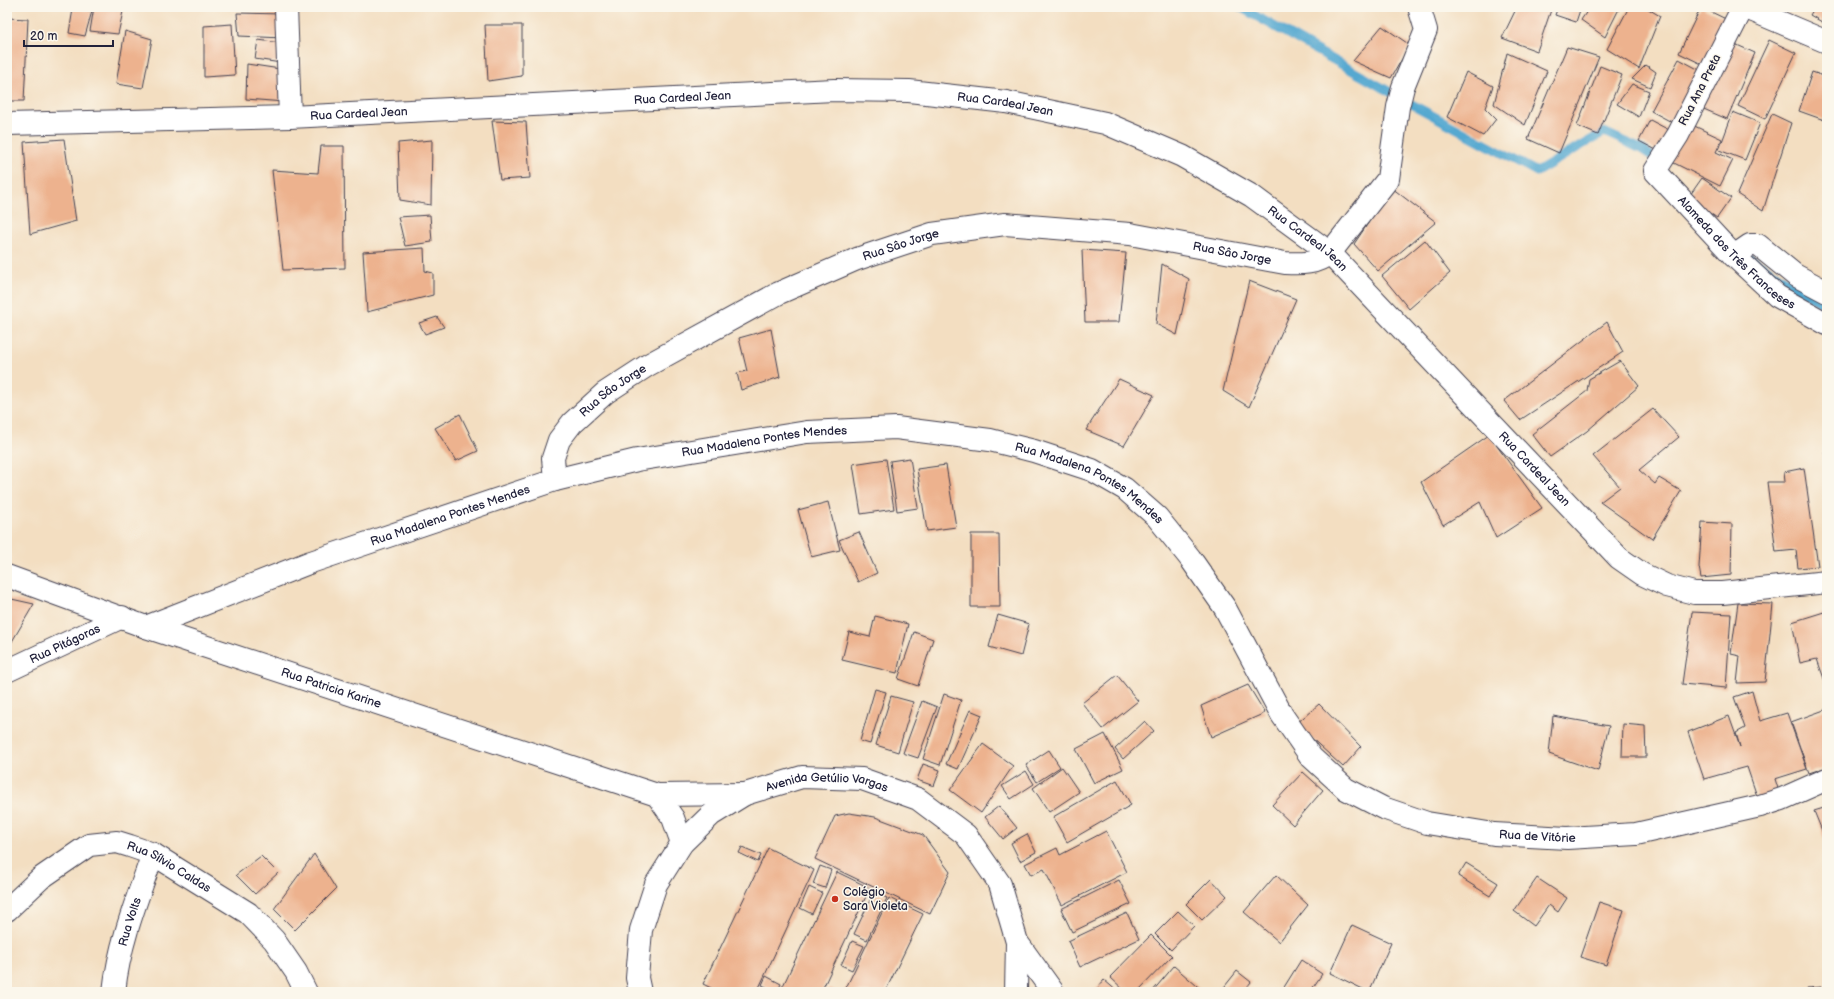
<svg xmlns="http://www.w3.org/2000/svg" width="1834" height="999" font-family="'Balsamiq Sans',sans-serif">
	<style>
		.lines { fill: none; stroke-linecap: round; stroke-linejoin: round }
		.stream { stroke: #54a8d0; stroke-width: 9 }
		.building { fill: #edb28e }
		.street-casing { stroke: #413e4f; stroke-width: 24 }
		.secondary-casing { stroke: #413e4f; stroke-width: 24 }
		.street { stroke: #fff; stroke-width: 22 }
		.secondary { stroke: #fff; stroke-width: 22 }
		.poi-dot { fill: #c8321e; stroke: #fbf7ec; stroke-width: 1.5 }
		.labels { text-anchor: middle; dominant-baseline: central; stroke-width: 3; stroke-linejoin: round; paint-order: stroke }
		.street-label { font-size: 12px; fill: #22223b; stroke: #fbf7ec }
		.poi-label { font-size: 12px; fill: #22223b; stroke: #fbf7ec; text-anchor: start }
	</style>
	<rect width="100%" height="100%" fill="#fbf7ec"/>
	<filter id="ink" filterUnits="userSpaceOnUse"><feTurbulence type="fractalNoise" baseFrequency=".025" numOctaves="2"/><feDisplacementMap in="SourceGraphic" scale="8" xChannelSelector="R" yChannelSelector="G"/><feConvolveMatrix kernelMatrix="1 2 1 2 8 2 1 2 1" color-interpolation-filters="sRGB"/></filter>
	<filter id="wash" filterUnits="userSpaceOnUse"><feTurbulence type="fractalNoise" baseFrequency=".012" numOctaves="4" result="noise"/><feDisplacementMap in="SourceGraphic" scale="16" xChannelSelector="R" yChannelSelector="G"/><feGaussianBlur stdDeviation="0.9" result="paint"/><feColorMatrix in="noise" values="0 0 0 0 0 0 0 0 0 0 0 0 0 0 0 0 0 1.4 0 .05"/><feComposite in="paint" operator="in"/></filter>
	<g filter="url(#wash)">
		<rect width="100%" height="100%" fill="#f3dec1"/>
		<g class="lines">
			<g class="stream">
				<path d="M1240,7L1406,101L1537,172L1604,132L1641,149L1661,162"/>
				<path d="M1747,256L1827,307"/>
			</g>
		</g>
		<g id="blocks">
			<g class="building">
				<path d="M94,7H124L118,34L90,31Z"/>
				<path d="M232,7H270L268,9H233Z"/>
				<path d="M1517,7H1552L1537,51L1502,38Z"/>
				<path d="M1558,7H1581L1576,22L1555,15Z"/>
				<path d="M1590,7H1620L1605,37L1581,20Z"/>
				<path d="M1629,7H1645L1660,16L1639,69L1607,49Z"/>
				<path d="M1701,7L1732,22L1710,68L1679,53Z"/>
				<path d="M1815,7H1827V25L1810,15Z"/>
				<path d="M73,9L92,11L85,36L69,33Z"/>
				<path d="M237,13L283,14V38L239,36Z"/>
				<path d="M7,18L28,19L24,101H7Z"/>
				<path d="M232,24L235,75L204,77V26Z"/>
				<path d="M485,25H522V76L488,81Z"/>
				<path d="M1382,26L1410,45L1391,78L1353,61Z"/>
				<path d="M125,31L152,39L143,88L116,84Z"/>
				<path d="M258,40L281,43V63L255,59Z"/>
				<path d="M1769,40L1796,53L1765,119L1738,106Z"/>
				<path d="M1728,41L1755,53L1727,119L1699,107Z"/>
				<path d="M1567,47L1599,57L1559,153L1528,139Z"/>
				<path d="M1507,53L1547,71L1525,125L1494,104Z"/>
				<path d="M1679,59L1707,74L1679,126L1651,111Z"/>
				<path d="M247,64L280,69L284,102L246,99Z"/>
				<path d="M1646,65L1656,72L1650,87L1632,79Z"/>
				<path d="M1600,66L1622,75L1598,135L1577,126Z"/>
				<path d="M1466,72L1493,86L1485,108L1496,119L1483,136L1447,117Z"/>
				<path d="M1812,72L1827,77V121L1799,111Z"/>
				<path d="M1632,84L1649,91L1639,117L1617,104Z"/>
				<path d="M1733,112L1760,123L1745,160L1719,150Z"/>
				<path d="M1772,114L1791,123L1763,211L1737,194Z"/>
				<path d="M1650,120L1671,131L1660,152L1639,141Z"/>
				<path d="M492,121L526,122L530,178L500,180Z"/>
				<path d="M1686,122L1722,139L1716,152L1733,160L1720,186L1668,160Z"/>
				<path d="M64,139L76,221L30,234L24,142Z"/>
				<path d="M432,140L431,205L400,200L398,143Z"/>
				<path d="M321,146H344L345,268L283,270L272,170L318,173Z"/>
				<path d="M1702,178L1731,198L1717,218L1688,198Z"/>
				<path d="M1392,188L1436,222L1378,271L1354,244Z"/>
				<path d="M430,215L432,242L405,246L398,217Z"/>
				<path d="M1425,240L1450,273L1409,309L1382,276Z"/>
				<path d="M424,248L425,271L433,273V295L367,312L363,252Z"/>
				<path d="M1082,250L1126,253L1119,322H1085Z"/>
				<path d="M1162,264L1189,279L1177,335L1156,324Z"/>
				<path d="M1249,281L1296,299L1249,407L1223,391Z"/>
				<path d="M437,317L444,327L425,334L419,323Z"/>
				<path d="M1607,322L1623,352L1520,420L1504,401Z"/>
				<path d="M771,329L780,377L741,390L737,373L747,371L739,338Z"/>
				<path d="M1620,361L1639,386L1587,431L1550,457L1532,434L1587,391L1589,379Z"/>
				<path d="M1119,379L1154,395L1124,446L1086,430Z"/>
				<path d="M1653,409L1679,437L1639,470L1655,484L1659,478L1681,491L1652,539L1600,502L1620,487L1593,456Z"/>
				<path d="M460,414L478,451L456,461L435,428Z"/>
				<path d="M1489,435L1542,508L1496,538L1480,502L1443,525L1421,482Z"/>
				<path d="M1824,452H1827V462H1826Z"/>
				<path d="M910,458L918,508L897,511L890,461Z"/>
				<path d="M886,459L894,509L861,514L853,464Z"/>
				<path d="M946,465L956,527L927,531L917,469Z"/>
				<path d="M1804,468L1818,566L1798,568L1796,550L1776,552L1767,482H1785L1784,472Z"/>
				<path d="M828,502L840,550L811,557L798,510Z"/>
				<path d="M1702,522L1732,524L1731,575L1701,578L1699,567Z"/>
				<path d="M859,532L877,573L858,582L839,540Z"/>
				<path d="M971,534H999L1000,607H971Z"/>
				<path d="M7,598L34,604L7,650Z"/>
				<path d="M1738,603L1773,604L1765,682L1737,683L1740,656L1731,654Z"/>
				<path d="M1692,612L1731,614L1726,688L1682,684Z"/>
				<path d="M1824,612L1827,621V687L1817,659L1800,663L1792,622Z"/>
				<path d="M998,615L1029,624L1021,656L989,647Z"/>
				<path d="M875,616L908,624L897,673L842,660L849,632L870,637Z"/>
				<path d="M914,632L933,639L918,686L898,679Z"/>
				<path d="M1117,675L1138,701L1103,729L1082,703Z"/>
				<path d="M1248,685L1265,713L1211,737L1201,706Z"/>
				<path d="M875,689L886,692L870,744L860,741Z"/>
				<path d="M1752,691L1760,721L1787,713L1807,769L1775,779L1780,795L1759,802L1747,767L1704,779L1688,732L1729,716L1740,747L1736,733L1745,728L1734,697Z"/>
				<path d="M944,694L961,700L940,765L923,759Z"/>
				<path d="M891,696L913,702L898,752L876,745Z"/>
				<path d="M922,701L937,707L918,758L903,753Z"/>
				<path d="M1319,704L1361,747L1343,767L1296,724Z"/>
				<path d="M1827,709V767L1809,773L1791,722Z"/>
				<path d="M970,710L982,715L958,769L946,764Z"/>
				<path d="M1553,716L1609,726L1598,771L1549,754Z"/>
				<path d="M1145,721L1154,731L1123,759L1115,749Z"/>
				<path d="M1623,724L1645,726L1646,757H1622Z"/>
				<path d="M1105,734L1123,769L1094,783L1076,749Z"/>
				<path d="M983,744L1013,766L981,813L950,790Z"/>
				<path d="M1049,750L1060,767L1037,782L1026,765Z"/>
				<path d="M923,764L940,770L934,786L917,780Z"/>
				<path d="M1062,767L1079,792L1049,812L1033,788Z"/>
				<path d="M1026,771L1034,784L1011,799L1002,786Z"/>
				<path d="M1303,772L1323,790L1293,825L1272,805Z"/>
				<path d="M1117,780L1131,805L1067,842L1053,817Z"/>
				<path d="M999,806L1017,828L1003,839L985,817Z"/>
				<path d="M1827,807V843L1814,811Z"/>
				<path d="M849,813L875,817L923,835L950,872L930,914L815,859L835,816Z"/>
				<path d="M1106,831L1127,872L1062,905L1044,869L1031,875L1025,864L1057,848L1060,855Z"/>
				<path d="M1027,834L1036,852L1020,861L1011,843Z"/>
				<path d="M742,847L761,855L758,862L739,853Z"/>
				<path d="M768,848L814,870L757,992H719L703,984Z"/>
				<path d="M314,854L336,889L295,930L274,909Z"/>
				<path d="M261,856L278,873L255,894L236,875Z"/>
				<path d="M1466,863L1498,883L1490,896L1458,876Z"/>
				<path d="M820,866L831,870L825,888L813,884Z"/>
				<path d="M837,872L870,888L821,992H780Z"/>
				<path d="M1276,875L1308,905L1279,942L1244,912Z"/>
				<path d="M1537,878L1567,898L1558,912L1549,905L1534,926L1514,911Z"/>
				<path d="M1211,879L1227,896L1202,920L1186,904Z"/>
				<path d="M1119,880L1131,904L1072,932L1061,909Z"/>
				<path d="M809,887L822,893L812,914L800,908Z"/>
				<path d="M874,892L887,898L867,940L854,934Z"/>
				<path d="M889,898L923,914L885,992H844Z"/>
				<path d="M1599,902L1624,910L1606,965L1580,957Z"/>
				<path d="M1178,911L1194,926L1171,950L1155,934Z"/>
				<path d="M1127,913L1139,939L1080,967L1068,941Z"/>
				<path d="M1352,925L1391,943L1369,992L1330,973Z"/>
				<path d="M1151,935L1172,956L1137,992H1126L1110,977Z"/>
				<path d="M852,941L864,946L852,970L841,965Z"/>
				<path d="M1301,960L1322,974L1310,992H1281Z"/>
				<path d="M1174,966L1204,992H1152Z"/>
				<path d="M1237,971L1251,982L1243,992H1222L1221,991Z"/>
				<path d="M766,976L781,984L777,992L762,985Z"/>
				<path d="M1104,980L1118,992H1094Z"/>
				<path d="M1821,987V992H1807V988Z"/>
				<path d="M830,988L838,992H828Z"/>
			</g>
		</g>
	</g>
	<g filter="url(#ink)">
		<use href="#blocks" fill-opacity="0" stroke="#413e4f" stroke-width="1"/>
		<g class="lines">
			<defs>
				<g id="street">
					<path d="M286,7L290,117"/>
					<path id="s1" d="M1743,7L1678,135L1655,171L1734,256L1777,296L1827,324"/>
					<path d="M1744,7L1827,42"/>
					<path id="s2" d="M7,124L290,117L834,90L909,91L1006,102L1105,123L1182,156L1252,196L1330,253L1619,558L1642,574L1667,586L1694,593H1722L1827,582"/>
					<path d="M1734,256L1750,245H1758L1795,275L1827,292"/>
					<path id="s3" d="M555,480L553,458L559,440L572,423L605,393L648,365L779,293L857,259L932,234L1005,224L1130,234L1285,263C1302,264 1316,264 1330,253L1388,179L1398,107L1403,87L1426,30L1419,7"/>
					<path id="s4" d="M146,627L311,562L555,480L637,460L807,432L896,428L990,440L1034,451L1092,470L1125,489L1157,517L1190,558L1225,608L1282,715L1311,757L1346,789L1383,808L1427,823L1494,834L1567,838L1636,834L1760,806L1782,799L1827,779"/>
					<path id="s5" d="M7,671L122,617"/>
					<path id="s6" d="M7,910L41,878L89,845L117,842L130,846L153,854L248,913L274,940L296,972L306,992"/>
					<path id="s7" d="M114,992C119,944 137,899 153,854"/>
				</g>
				<g id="secondary">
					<path id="s8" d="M7,576L146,627L657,795L745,794"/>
					<path d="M657,795L673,818L682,843"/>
					<path d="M1017,942L1053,992"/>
					<path id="s9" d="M640,992L637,978L641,930L656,884L682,843L711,815L745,794L802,777L862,779L918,799L966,835L1000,884L1017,942L1016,992"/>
				</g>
			</defs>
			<use href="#street" class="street-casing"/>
			<use href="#secondary" class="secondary-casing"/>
			<use href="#street" class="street"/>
			<use href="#secondary" class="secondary"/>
		</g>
	</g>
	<circle class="poi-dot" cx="835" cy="899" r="4"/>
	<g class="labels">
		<g class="street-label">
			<text transform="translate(1700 90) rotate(-63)">Rua Ana Preta</text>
			<text stroke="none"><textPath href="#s2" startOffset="676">Rua Cardeal Jean</textPath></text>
			<text stroke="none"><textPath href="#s2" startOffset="1000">Rua Cardeal Jean</textPath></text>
			<text stroke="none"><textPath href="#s2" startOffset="352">Rua Cardeal Jean</textPath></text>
			<text stroke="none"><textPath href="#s2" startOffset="1336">Rua Cardeal Jean</textPath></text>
			<text stroke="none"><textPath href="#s3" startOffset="439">Rua Sâo Jorge</textPath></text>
			<text stroke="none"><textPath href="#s1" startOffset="302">Alameda dos Três Franceses</textPath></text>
			<text stroke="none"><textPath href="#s3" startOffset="775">Rua Sâo Jorge</textPath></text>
			<text stroke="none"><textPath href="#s3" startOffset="115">Rua Sâo Jorge</textPath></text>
			<text stroke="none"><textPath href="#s4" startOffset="648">Rua Madalena Pontes Mendes</textPath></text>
			<text stroke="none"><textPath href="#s2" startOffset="1660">Rua Cardeal Jean</textPath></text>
			<text stroke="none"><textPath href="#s4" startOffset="985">Rua Madalena Pontes Mendes</textPath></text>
			<text stroke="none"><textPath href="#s4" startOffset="324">Rua Madalena Pontes Mendes</textPath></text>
			<text stroke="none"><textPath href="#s5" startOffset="64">Rua Pitágoras</textPath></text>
			<text stroke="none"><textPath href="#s8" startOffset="343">Rua Patricia Karine</textPath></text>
			<text stroke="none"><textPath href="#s9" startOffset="324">Avenida Getúlio Vargas</textPath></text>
			<text stroke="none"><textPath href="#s4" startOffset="1595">Rua de Vitórie</textPath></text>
			<text stroke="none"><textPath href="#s6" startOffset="191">Rua Sílvio Caldas</textPath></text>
			<text stroke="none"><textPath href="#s7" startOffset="72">Rua Volts</textPath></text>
		</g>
		<g class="poi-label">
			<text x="843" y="892">Colégio<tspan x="843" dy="14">Sara Violeta</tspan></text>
		</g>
	</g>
	<rect width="1834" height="999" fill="none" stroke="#fbf7ec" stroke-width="24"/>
	<path d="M24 40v6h89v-6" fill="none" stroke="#22223b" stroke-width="2"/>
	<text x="30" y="40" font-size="12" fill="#22223b" stroke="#fbf7ec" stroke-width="3" paint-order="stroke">20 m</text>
</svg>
